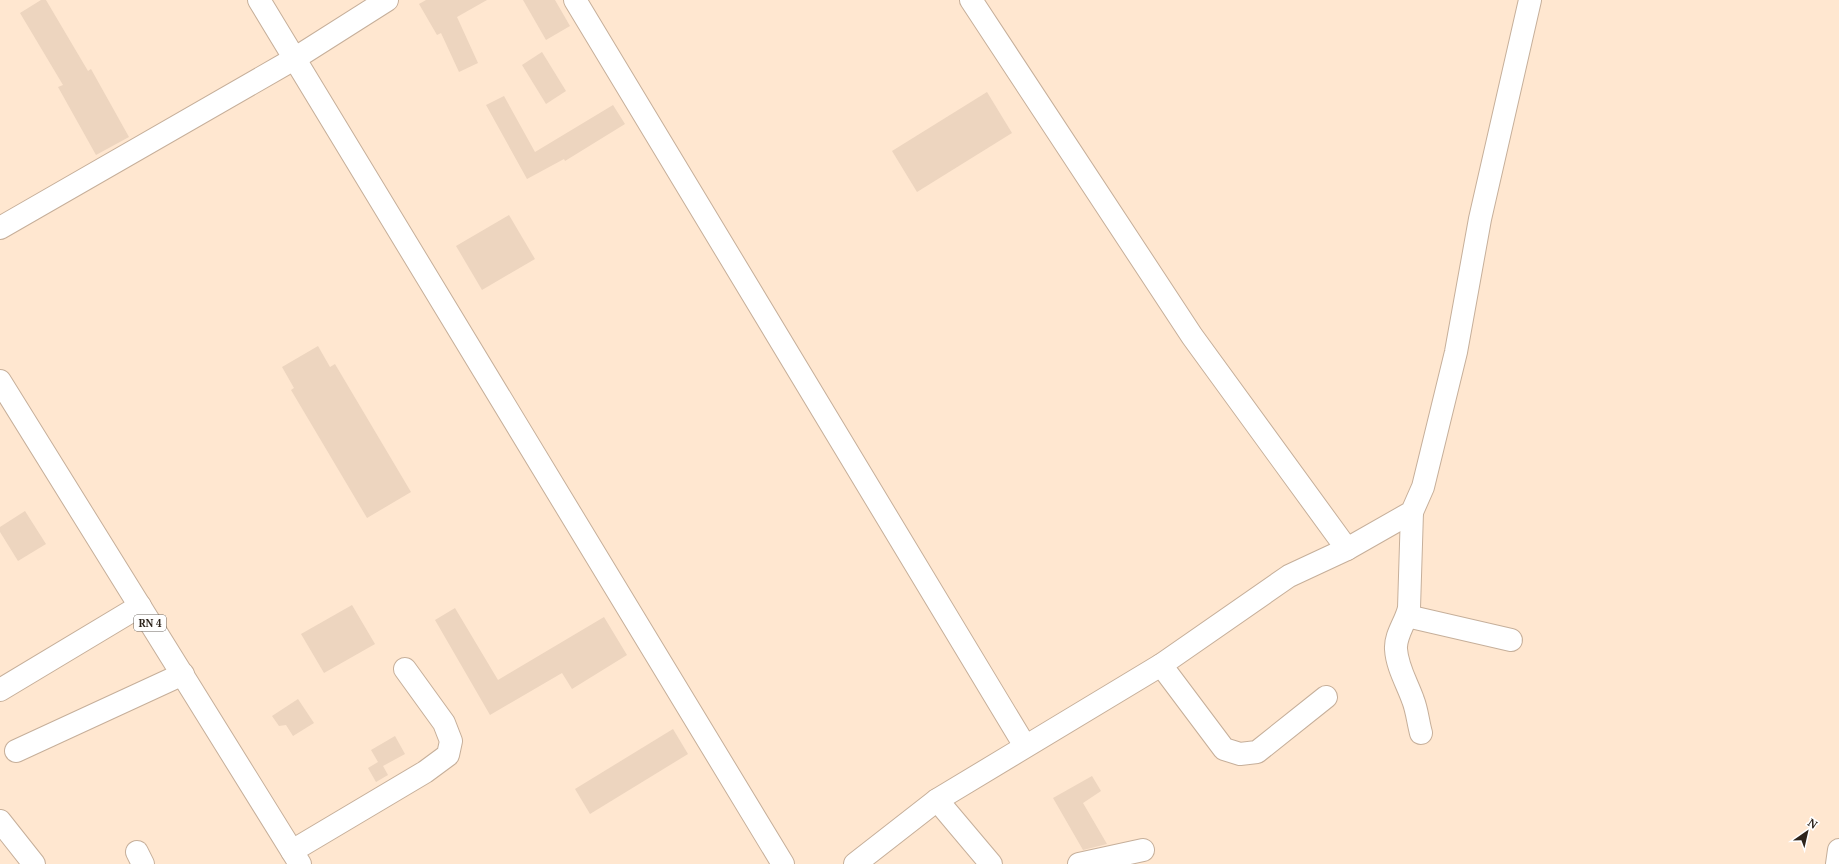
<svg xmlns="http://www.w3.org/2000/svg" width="1839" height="864" font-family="'Noto Serif',serif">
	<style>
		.built { fill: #ffe7d0 }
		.building { fill: #edd5bf }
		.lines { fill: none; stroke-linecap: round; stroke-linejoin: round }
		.minor-casing { stroke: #c6af9a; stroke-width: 24 }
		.major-casing { stroke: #c6af9a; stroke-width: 24 }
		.minor { stroke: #fff; stroke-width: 22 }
		.major { stroke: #fff; stroke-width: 22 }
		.labels { text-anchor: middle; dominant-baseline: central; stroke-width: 3; stroke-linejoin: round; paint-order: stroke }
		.shield { fill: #fff; stroke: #6c6660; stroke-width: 1 }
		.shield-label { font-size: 10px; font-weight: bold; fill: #2d241c }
	</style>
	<rect width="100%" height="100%" fill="#fcf2e9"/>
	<rect class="built" x="0" y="0" width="1839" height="864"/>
	<g class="building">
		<path d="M41,0H46L88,71L91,69L129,137L96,155L58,87L63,85L20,13Z"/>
		<path d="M426,0H487L457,17L478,63L459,72L441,33L437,35L419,4Z"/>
		<path d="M523,0H555L570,26L546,40Z"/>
		<path d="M542,52L566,91L546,104L522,65Z"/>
		<path d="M987,92L1012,133L917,192L892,151Z"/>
		<path d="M504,96L535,152L613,105L625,124L565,161L564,159L527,179L486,105Z"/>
		<path d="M509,215L535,259L482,290L456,246Z"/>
		<path d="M318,346L330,367L335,364L411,492L367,518L291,390L294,388L282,367Z"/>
		<path d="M25,511L46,544L18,561L0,532V527Z"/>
		<path d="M352,605L375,644L324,673L301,634Z"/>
		<path d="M455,608L498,680L604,617L627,655L572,689L562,673L490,715L435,620Z"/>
		<path d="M298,699L314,723L293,736L286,725L279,726L272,716Z"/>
		<path d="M673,729L688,754L590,814L575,789Z"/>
		<path d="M395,736L405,754L383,766L388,775L376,782L368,768L378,762L371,750Z"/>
		<path d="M1092,776L1101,791L1083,803L1107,844L1083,850L1053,798Z"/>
	</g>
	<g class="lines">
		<defs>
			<g id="minor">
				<path d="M259,0L783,864"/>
				<path d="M575,0L1025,746"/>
				<path d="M971,0L1192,336L1347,549"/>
				<path d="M0,228L294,59L387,0"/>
				<path d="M1412,512L1409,608C1406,622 1395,635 1396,649C1397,667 1407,683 1413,700C1417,710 1418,722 1421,733"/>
				<path d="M1407,616L1511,640"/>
				<path d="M1161,665L1224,749L1240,754L1257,752L1326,697"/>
				<path d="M0,690L140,606"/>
				<path d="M16,751L183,674"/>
				<path d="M937,800L991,864"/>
				<path d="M0,821L34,864"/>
				<path d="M292,851L425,772L448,755L451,741L444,723L405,669"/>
				<path d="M137,852L143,864"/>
				<path d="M855,864L937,800L1161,665L1289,576L1347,549L1412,512L1423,487L1456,352L1480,219L1530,0"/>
				<path d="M1079,864L1143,850"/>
			</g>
			<g id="major">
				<path d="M0,381L300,864"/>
				<path d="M1837,864L1839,850"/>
			</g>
		</defs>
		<use href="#minor" class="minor-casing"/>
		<use href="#major" class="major-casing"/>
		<use href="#minor" class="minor"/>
		<use href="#major" class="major"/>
	</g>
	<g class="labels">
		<rect class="shield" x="134" y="615" width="32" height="16" rx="3"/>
		<g class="shield-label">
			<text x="150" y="623">RN 4</text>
		</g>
	</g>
	<g transform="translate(1807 832) rotate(34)" stroke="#ffffff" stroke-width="3" paint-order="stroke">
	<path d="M0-3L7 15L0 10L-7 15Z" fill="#2d241c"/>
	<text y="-6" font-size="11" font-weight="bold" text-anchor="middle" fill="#2d241c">N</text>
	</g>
</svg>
